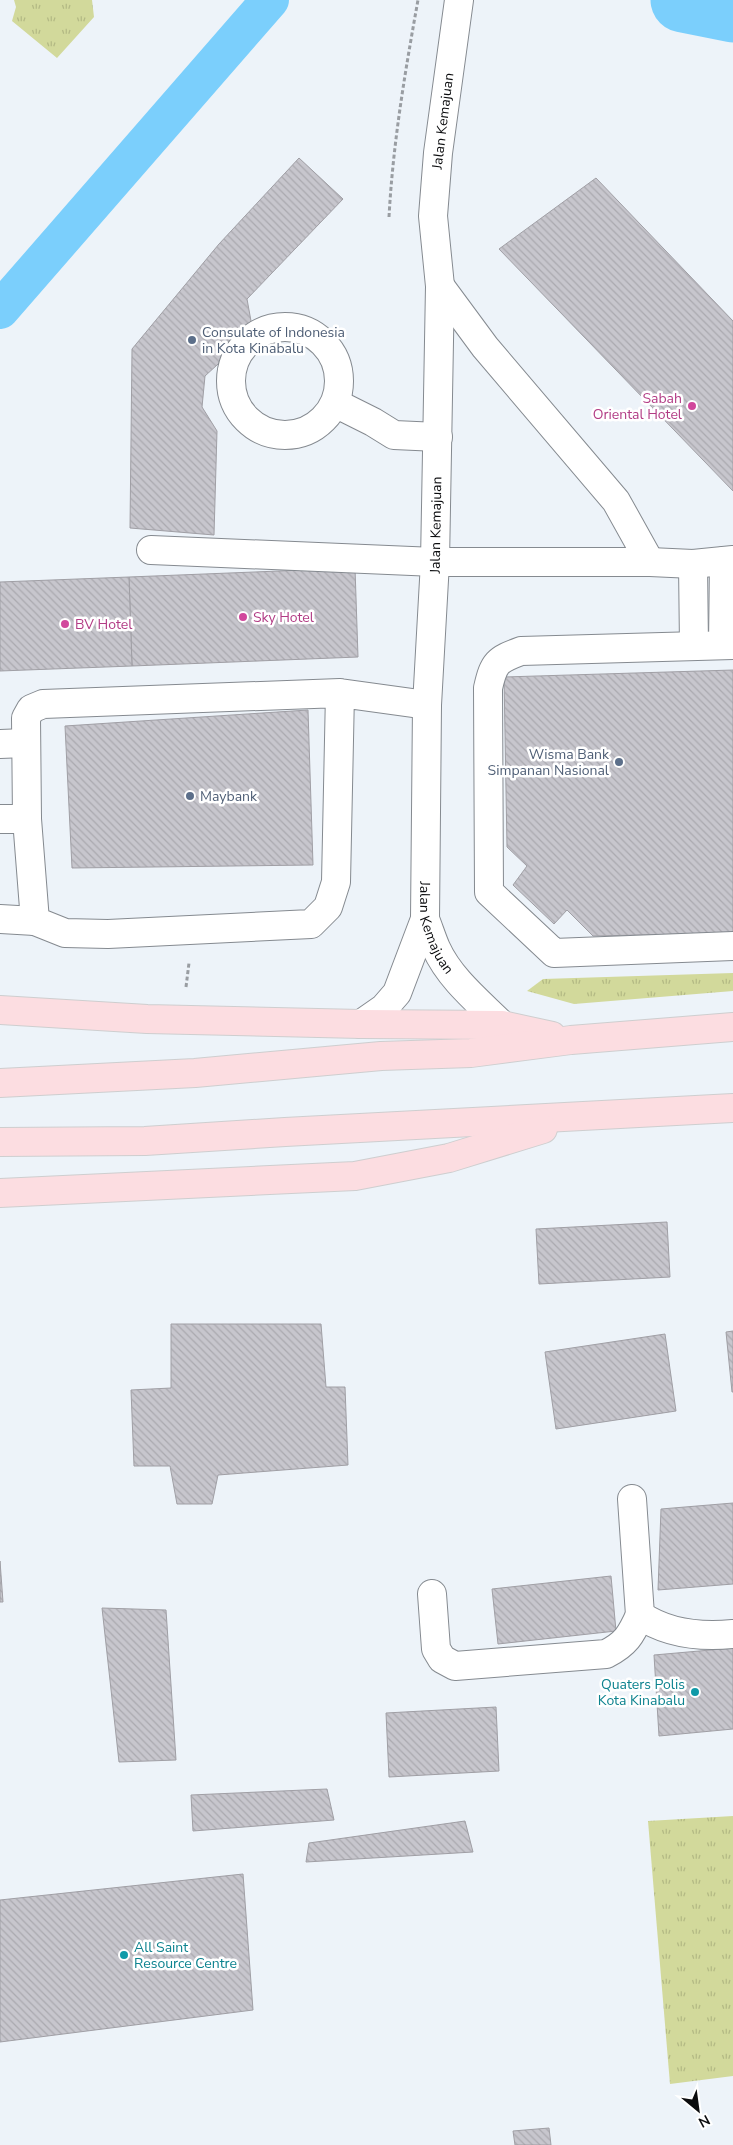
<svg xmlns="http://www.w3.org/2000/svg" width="733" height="2145" font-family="'Nunito Sans',sans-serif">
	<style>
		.grass { fill: url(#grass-tufts) }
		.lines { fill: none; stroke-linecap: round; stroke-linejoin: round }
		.canal { stroke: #7bcffc; stroke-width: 38 }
		.river { stroke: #7bcffc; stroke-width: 65 }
		.building { fill: url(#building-back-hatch); stroke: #a09fa5 }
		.minor-casing { stroke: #858a90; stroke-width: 30 }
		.major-casing { stroke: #cececf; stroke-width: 30 }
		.path { stroke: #999da2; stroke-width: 3; stroke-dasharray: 4 2.5; stroke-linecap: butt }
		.minor { stroke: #fff; stroke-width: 28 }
		.major { stroke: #fcdde1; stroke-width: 28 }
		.service-dot { fill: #5c6f8a; stroke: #fff; stroke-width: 2 }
		.hotel-dot { fill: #d1479c; stroke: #fff; stroke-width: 2 }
		.culture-dot { fill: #0f9aa8; stroke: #fff; stroke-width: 2 }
		.labels { text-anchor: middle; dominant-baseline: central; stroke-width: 5; stroke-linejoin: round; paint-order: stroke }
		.street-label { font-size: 14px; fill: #0b0c0e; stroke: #fff }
		.service-label { font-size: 14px; fill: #4e5e75; stroke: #fff; text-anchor: start }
		.hotel-label { font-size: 14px; fill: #b23c85; stroke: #fff; text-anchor: start }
		.culture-label { font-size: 14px; fill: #0d838f; stroke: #fff; text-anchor: end }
	</style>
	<defs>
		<pattern id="grass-tufts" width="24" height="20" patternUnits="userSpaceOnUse" patternTransform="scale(1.25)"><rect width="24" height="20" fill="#d2d99b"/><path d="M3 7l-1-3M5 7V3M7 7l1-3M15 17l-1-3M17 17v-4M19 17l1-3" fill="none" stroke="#b3b984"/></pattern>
		<pattern id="building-back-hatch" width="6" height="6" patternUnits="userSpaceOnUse" patternTransform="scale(1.25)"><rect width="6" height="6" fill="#c7c6cd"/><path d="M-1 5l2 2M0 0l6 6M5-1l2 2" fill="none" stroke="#aaa9af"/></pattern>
	</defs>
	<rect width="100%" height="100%" fill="#edf3f9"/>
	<g class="grass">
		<path d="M14,0H92L94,17L57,58L12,21L16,7Z"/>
		<path d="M733,973V991L574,1004L527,991L543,979Z"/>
		<path d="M733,1816V2076L670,2084L648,1821Z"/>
	</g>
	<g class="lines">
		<path class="canal" d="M0,310L270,0"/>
		<path class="river" d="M683,0L733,10"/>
	</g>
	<g class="building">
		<path d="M299,158L343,199L247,299L253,332L205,376L202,407L217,431L214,535L130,528L132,349L219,244Z"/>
		<path d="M596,178L733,321V491L499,249Z"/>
		<path d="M355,568L358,657L132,666L129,577Z"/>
		<path d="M129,577L132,666L0,671V582Z"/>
		<path d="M733,670V933L593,936L567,910L554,924L513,885L527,866L507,847L504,677Z"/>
		<path d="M308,710L313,865L72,868L65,726Z"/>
		<path d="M667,1222L670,1277L539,1284L536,1229Z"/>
		<path d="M171,1324H321L326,1387H345L348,1465L218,1475L212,1504H177L170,1466H134L131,1390L171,1388Z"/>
		<path d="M733,1331V1392H732L726,1332Z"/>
		<path d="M665,1334L676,1411L556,1429L545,1352Z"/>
		<path d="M733,1503V1584L658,1590L661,1509Z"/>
		<path d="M0,1561L3,1602H0Z"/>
		<path d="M611,1576L616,1631L498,1644L492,1589Z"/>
		<path d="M102,1608L166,1610L176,1760L119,1762Z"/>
		<path d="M733,1648V1729L659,1736L654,1655Z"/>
		<path d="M496,1707L499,1771L389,1777L386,1713Z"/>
		<path d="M327,1789L334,1820L193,1831L191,1795Z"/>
		<path d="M465,1821L473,1852L306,1862L309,1843Z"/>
		<path d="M243,1874L253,2010L0,2042V1900Z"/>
		<path d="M549,2128L551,2145H515L513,2131Z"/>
	</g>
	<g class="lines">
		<defs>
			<g id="minor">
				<path id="s1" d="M459,0L438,153L433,216L440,286L435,562L427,705L425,919C429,929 432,939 436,948C450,979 479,1002 502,1025"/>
				<path d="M440,286L485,347L616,501L650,562"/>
				<circle cx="285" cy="381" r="54"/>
				<path d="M335,403L373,422L394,435L438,437"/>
				<path d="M151,550L435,562H650L693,564L733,560"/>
				<path d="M693,564L694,646"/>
				<path d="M723,645L724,561"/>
				<path d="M733,645L521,651C497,660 494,662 488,688L489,892L554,953L733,946"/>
				<path d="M340,693L336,882L328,907L311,924L108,934L65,933L35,921L27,819L26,718L31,709L43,704L340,693L427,705"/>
				<path d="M0,744L25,743"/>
				<path d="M0,819H27"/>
				<path d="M0,919L35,921"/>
				<path d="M361,1024L384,1008L397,993L425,919"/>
				<path d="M632,1499L640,1615C667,1634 701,1637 733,1634"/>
				<path d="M432,1594L436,1649L442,1659L455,1666L606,1654C626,1644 631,1635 640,1615"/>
			</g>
			<g id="major">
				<path d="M0,1010L147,1019L361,1024L502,1025L552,1036"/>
				<path d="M0,1083L195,1073L381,1056L471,1053L571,1040L733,1027"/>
				<path d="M0,1142L145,1141L285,1132L733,1108"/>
				<path d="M0,1193L355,1176L449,1158L543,1129"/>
			</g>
		</defs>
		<use href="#minor" class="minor-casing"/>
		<use href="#major" class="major-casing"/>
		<g class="path">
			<path d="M389,217C393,143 405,72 418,0"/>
			<path d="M186,987L189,963"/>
		</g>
		<use href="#minor" class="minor"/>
		<use href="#major" class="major"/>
	</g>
	<g class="service-dot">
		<circle cx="192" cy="340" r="5"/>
		<circle cx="619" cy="762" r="5"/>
		<circle cx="190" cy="796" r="5"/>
	</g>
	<g class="hotel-dot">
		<circle cx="692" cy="406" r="5"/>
		<circle cx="243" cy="617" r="5"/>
		<circle cx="65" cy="624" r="5"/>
	</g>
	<g class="culture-dot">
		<circle cx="695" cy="1692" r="5"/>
		<circle cx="124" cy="1955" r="5"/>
	</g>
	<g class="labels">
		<g class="street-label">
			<text transform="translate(443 121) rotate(-83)">Jalan Kemajuan</text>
			<text transform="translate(436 525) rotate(-89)">Jalan Kemajuan</text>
			<text stroke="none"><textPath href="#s1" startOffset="932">Jalan Kemajuan</textPath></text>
		</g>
		<g class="service-label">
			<text x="202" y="332">Consulate of Indonesia<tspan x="202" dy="16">in Kota Kinabalu</tspan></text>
			<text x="609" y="754" text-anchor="end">Wisma Bank<tspan x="609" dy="16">Simpanan Nasional</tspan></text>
			<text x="200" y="796">Maybank</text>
		</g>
		<g class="hotel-label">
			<text x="682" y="398" text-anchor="end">Sabah<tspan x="682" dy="16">Oriental Hotel</tspan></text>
			<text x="253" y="617">Sky Hotel</text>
			<text x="75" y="624">BV Hotel</text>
		</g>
		<g class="culture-label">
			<text x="685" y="1684">Quaters Polis<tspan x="685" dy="16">Kota Kinabalu</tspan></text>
			<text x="134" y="1947" text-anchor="start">All Saint<tspan x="134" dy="16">Resource Centre</tspan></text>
		</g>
	</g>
	<g transform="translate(698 2110) rotate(151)" stroke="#ffffff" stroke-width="4" paint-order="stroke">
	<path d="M0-4L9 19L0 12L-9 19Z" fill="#0b0c0e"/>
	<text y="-8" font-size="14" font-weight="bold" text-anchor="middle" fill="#0b0c0e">N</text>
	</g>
</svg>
